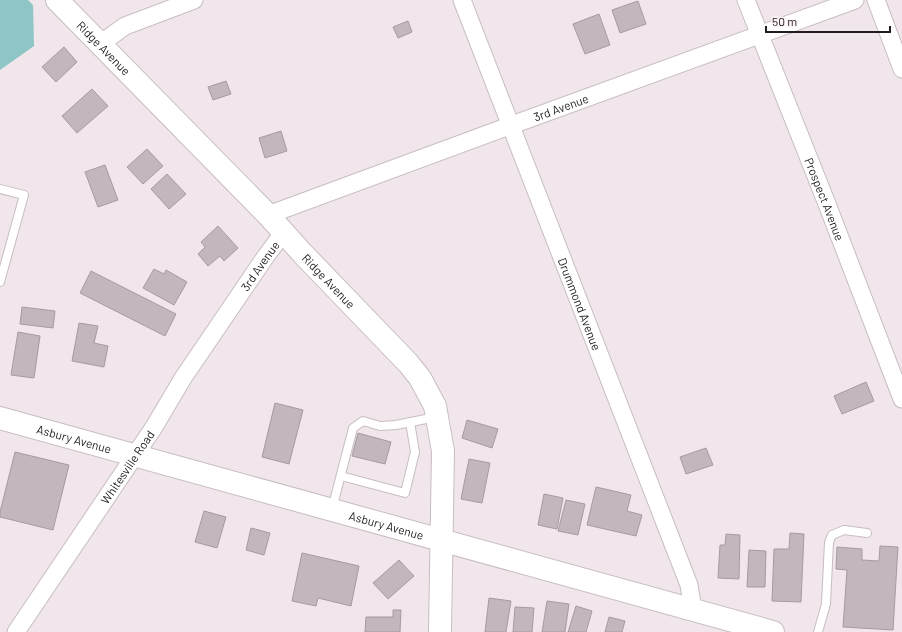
<svg xmlns="http://www.w3.org/2000/svg" width="902" height="632" font-family="Barlow,sans-serif">
	<style>
		.water { fill: #8ec6c6 }
		.building { fill: #c2b7bc; stroke: #a59ba0 }
		.lines { fill: none; stroke-linecap: round; stroke-linejoin: round }
		.lane-casing { stroke: #c8bdc2; stroke-width: 10 }
		.street-casing { stroke: #c8bdc2; stroke-width: 19 }
		.secondary-casing { stroke: #c8bdc2; stroke-width: 24 }
		.lane { stroke: #fff; stroke-width: 8 }
		.street { stroke: #fff; stroke-width: 17 }
		.secondary { stroke: #fff; stroke-width: 22 }
		.labels { text-anchor: middle; dominant-baseline: central; stroke-width: 3; stroke-linejoin: round; paint-order: stroke }
		.street-label { font-size: 12px; fill: #211d1f; stroke: #fef3f8 }
	</style>
	<rect width="100%" height="100%" fill="#f1e6eb"/>
	<path class="water" d="M0,0H28L33,5L34,46L0,70Z"/>
	<g class="building">
		<path d="M638,1L646,24L620,33L612,10Z"/>
		<path d="M599,14L610,45L585,54L573,24Z"/>
		<path d="M408,21L412,32L398,38L393,27Z"/>
		<path d="M64,47L77,62L56,82L42,67Z"/>
		<path d="M226,81L231,94L213,100L208,87Z"/>
		<path d="M92,89L108,106L77,133L62,116Z"/>
		<path d="M281,131L287,151L265,158L259,138Z"/>
		<path d="M147,149L163,166L143,184L127,167Z"/>
		<path d="M105,165L118,200L98,207L85,172Z"/>
		<path d="M167,174L186,194L169,209L151,189Z"/>
		<path d="M218,226L238,248L224,261L220,256L208,266L198,254L205,247L201,242Z"/>
		<path d="M154,269L164,274L166,270L187,282L174,305L143,288Z"/>
		<path d="M91,271L176,314L165,336L80,293Z"/>
		<path d="M22,307L55,311L53,328L20,324Z"/>
		<path d="M79,323L98,326L94,343L108,346L104,367L72,361Z"/>
		<path d="M18,332L40,336L34,378L11,375Z"/>
		<path d="M866,382L874,401L842,414L834,396Z"/>
		<path d="M275,403L303,410L289,464L262,457Z"/>
		<path d="M467,420L498,429L492,448L462,438Z"/>
		<path d="M358,433L391,442L385,464L352,456Z"/>
		<path d="M706,448L713,465L686,474L680,457Z"/>
		<path d="M15,452L69,465L53,530L0,517V512Z"/>
		<path d="M469,459L490,463L482,503L461,499Z"/>
		<path d="M596,487L631,495L627,511L642,515L636,536L587,525Z"/>
		<path d="M544,494L563,498L557,529L538,525Z"/>
		<path d="M566,500L585,504L578,535L558,531Z"/>
		<path d="M204,511L226,517L217,548L195,542Z"/>
		<path d="M251,528L270,533L264,555L246,550Z"/>
		<path d="M790,533L804,534L801,602L772,601L774,549H789Z"/>
		<path d="M726,534L740,535L739,579L718,578L720,545H725Z"/>
		<path d="M880,546L898,547L893,630L843,627L847,570L836,569L837,547L862,549V560L879,561Z"/>
		<path d="M749,550L766,551L765,587H747Z"/>
		<path d="M302,553L359,566L351,606L318,598L316,606L292,601Z"/>
		<path d="M399,560L414,576L388,599L373,583Z"/>
		<path d="M489,598L511,601L506,632H485Z"/>
		<path d="M547,601L569,604L565,632H542Z"/>
		<path d="M576,606L592,611L586,632H568Z"/>
		<path d="M515,607L534,608L532,632H513Z"/>
		<path d="M393,610H401L400,632H365L366,617H393Z"/>
		<path d="M609,617L625,621L622,632H605Z"/>
	</g>
	<g class="lines">
		<defs>
			<g id="lane">
				<path d="M0,189L24,195L0,282"/>
				<path d="M341,476L405,493L415,452L410,422"/>
				<path d="M332,509L353,428L363,421L380,426L396,425L436,417"/>
				<path d="M818,632L826,604L829,542L832,535L844,530L867,533"/>
			</g>
			<g id="street">
				<path id="s1" d="M462,0L689,585L693,610"/>
				<path id="s2" d="M746,0L827,204L902,399"/>
				<path d="M876,0L902,69"/>
				<path d="M100,44L125,26L194,0"/>
				<path id="s3" d="M268,215L512,125L855,0"/>
				<path id="s4" d="M16,632L154,427L183,378L266,256L284,232"/>
			</g>
			<g id="secondary">
				<path id="s5" d="M57,0L268,215L303,254L408,363L420,378L435,406L443,451L440,632"/>
				<path id="s6" d="M0,418L773,632"/>
			</g>
		</defs>
		<use href="#lane" class="lane-casing"/>
		<use href="#street" class="street-casing"/>
		<use href="#secondary" class="secondary-casing"/>
		<use href="#lane" class="lane"/>
		<use href="#street" class="street"/>
		<use href="#secondary" class="secondary"/>
	</g>
	<g class="labels">
		<g class="street-label">
			<text stroke="none"><textPath href="#s5" startOffset="67">Ridge Avenue</textPath></text>
			<text stroke="none"><textPath href="#s3" startOffset="312">3rd Avenue</textPath></text>
			<text stroke="none"><textPath href="#s2" startOffset="214">Prospect Avenue</textPath></text>
			<text stroke="none"><textPath href="#s4" startOffset="440">3rd Avenue</textPath></text>
			<text stroke="none"><textPath href="#s5" startOffset="391">Ridge Avenue</textPath></text>
			<text stroke="none"><textPath href="#s1" startOffset="326">Drummond Avenue</textPath></text>
			<text stroke="none"><textPath href="#s6" startOffset="77">Asbury Avenue</textPath></text>
			<text stroke="none"><textPath href="#s4" startOffset="199">Whitesville Road</textPath></text>
			<text stroke="none"><textPath href="#s6" startOffset="401">Asbury Avenue</textPath></text>
		</g>
	</g>
	<path d="M766 26v6h124v-6" fill="none" stroke="#211d1f" stroke-width="2"/>
	<text x="772" y="26" font-size="12" fill="#211d1f" stroke="#fef3f8" stroke-width="3" paint-order="stroke">50 m</text>
</svg>
